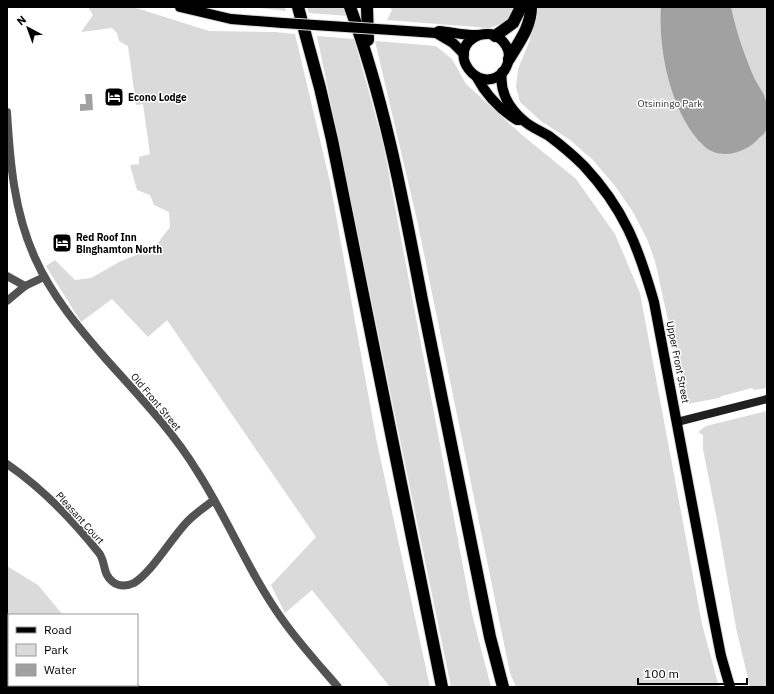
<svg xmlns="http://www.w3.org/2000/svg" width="774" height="694" font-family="'IBM Plex Sans',sans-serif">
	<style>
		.green { fill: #dadada }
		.water { fill: #a1a1a1 }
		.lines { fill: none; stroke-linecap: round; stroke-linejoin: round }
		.primary-casing { stroke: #dbdbdb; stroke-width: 12 }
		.motorway-casing { stroke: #dbdbdb; stroke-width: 14 }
		.minor { stroke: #535353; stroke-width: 8 }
		.secondary { stroke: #202020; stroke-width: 8 }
		.primary { stroke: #000; stroke-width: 10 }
		.motorway { stroke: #000; stroke-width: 12 }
		.primary-bridge-casing { stroke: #dbdbdb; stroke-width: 12; stroke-linecap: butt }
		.primary-bridge { stroke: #000; stroke-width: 10 }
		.labels { text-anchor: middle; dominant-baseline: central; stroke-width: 3; stroke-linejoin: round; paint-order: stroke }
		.poi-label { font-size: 10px; font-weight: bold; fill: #000; stroke: #fff; text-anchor: start }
		.park-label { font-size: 10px; fill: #313131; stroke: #fff }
		.street-label { font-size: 10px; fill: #000; stroke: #fff }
	</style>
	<rect width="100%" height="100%" fill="#fff"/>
	<g class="green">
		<path d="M88,7H133L209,31L275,32L295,34L330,182L376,438L430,687H390L312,590L285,613L271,585L316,537L167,320L148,337L112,299L81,322L46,266L55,260L75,280L91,278L121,261L154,248L170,227L169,212L154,205L150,195L137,190L130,165L139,164V157L150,154L143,104L136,105L128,46L119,41L117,33L112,28L81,32L93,15Z"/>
		<path d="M251,7H285L286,11Z"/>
		<path d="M307,7H344L348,16L309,13Z"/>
		<path d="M389,7H516V10L506,22L489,28L387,20L392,10Z"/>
		<path d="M534,7H767V388L754,390L752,388L722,396L719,398L687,404L685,397L682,395L683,388L655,261L647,239L633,212L615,186L593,160L570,140L541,121L520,102L516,87L518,69L530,40Z"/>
		<path d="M317,36L354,39L383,143L472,614L491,687H451Z"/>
		<path d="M375,41L436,46L452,59L466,84L521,134L576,179L615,234L640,293L702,624L719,687H516L510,673L417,220Z"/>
		<path d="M767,411V687H750L736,628L718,525L703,449V435L698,432L706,426Z"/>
		<path d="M7,566L38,585L63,615H9V685H137V683L143,687H7Z"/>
	</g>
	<g class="water">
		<path d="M661,7H731C736,31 743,51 752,73C758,88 766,92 767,109C767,115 768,125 766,130C765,133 762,136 760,137C747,153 720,161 704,146C671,115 658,50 661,7Z"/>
		<path d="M85,94H92L93,110L80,111V104H86Z"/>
	</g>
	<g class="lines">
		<defs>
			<g id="primary">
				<path d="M180,7L231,19L283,23"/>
				<path d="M392,30L436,33L439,31C452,32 466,36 479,35C484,34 489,33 494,35C500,37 506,44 508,50C510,57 508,65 504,71C480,99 442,50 479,35"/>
				<path d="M436,33L453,43L464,54"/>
				<path d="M502,72C499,91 509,108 523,120C530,127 541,131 549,136C561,145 573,155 584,166C624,209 638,246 654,302L712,610L721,656L730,687"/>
				<path d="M476,76C486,95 499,109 517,120H521"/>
			</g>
			<g id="motorway">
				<path d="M298,7L320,88L332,140L442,687"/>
				<path d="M350,7C385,102 403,201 422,300C445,412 467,525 490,637L503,687"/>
				<path d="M367,7L368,40"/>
				<path d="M495,36L513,23L521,7"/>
				<path d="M509,59C519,42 531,27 531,7"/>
			</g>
		</defs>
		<use href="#primary" class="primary-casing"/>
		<use href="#motorway" class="motorway-casing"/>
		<g class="minor">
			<path d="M7,112C10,162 14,212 35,258C52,296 78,327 105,358C137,394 172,430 197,471C228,519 249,573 282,619C299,643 319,665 338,687"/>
			<path d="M7,276L25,286"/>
			<path d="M7,301L25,286L44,277"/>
			<path d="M7,464C42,488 72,519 99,553C106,562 102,574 113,582C119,587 128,586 134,583C151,573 171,539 186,523C194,514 205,507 214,500"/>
		</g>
		<path class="secondary" d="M677,422L767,399"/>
		<use href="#primary" class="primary"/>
		<use href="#motorway" class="motorway"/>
		<defs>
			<path id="primary-bridge" d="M283,23L392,30"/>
		</defs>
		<use href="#primary-bridge" class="primary-bridge-casing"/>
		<use href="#primary-bridge" class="primary-bridge"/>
	</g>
	<defs>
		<symbol id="hotel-square" viewBox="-11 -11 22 22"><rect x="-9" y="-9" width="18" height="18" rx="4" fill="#000" stroke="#fff"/><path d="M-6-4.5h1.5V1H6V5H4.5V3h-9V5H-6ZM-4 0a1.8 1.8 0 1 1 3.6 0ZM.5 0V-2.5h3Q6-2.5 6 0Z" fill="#fff"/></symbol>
	</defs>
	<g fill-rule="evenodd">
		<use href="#hotel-square" x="103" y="86" width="22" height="22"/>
		<use href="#hotel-square" x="51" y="232" width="22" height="22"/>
	</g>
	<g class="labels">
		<g class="poi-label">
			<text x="128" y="97">Econo Lodge</text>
			<text x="76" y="237">Red Roof Inn<tspan x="76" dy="12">Binghamton North</tspan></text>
		</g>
		<g class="park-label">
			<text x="670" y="103">Otsiningo Park</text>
		</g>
		<g class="street-label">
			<text transform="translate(678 362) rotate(79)">Upper Front Street</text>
			<text transform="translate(156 402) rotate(50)">Old Front Street</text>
			<text transform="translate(80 518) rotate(48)">Pleasant Court</text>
		</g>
	</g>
	<rect width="774" height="694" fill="none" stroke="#000000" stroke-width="16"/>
	<rect x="8" y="614" width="130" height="72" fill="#ffffff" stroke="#999999"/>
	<rect x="16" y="627" width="20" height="6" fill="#000000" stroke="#999999"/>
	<text x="44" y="634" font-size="12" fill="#000000">Road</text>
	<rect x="16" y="644" width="20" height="12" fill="#dadada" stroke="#999999"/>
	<text x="44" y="654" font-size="12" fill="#000000">Park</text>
	<rect x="16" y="664" width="20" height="12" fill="#a1a1a1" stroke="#999999"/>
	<text x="44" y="674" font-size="12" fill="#000000">Water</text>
	<g transform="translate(28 28) rotate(319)" stroke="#ffffff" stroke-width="3" paint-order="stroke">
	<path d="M0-3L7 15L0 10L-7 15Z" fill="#000000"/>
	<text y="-6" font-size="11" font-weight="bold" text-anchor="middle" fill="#000000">N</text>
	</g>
	<path d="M638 678v6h109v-6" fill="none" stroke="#000000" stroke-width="2"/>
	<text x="644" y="678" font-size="12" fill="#000000" stroke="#ffffff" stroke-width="3" paint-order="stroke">100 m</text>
</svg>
